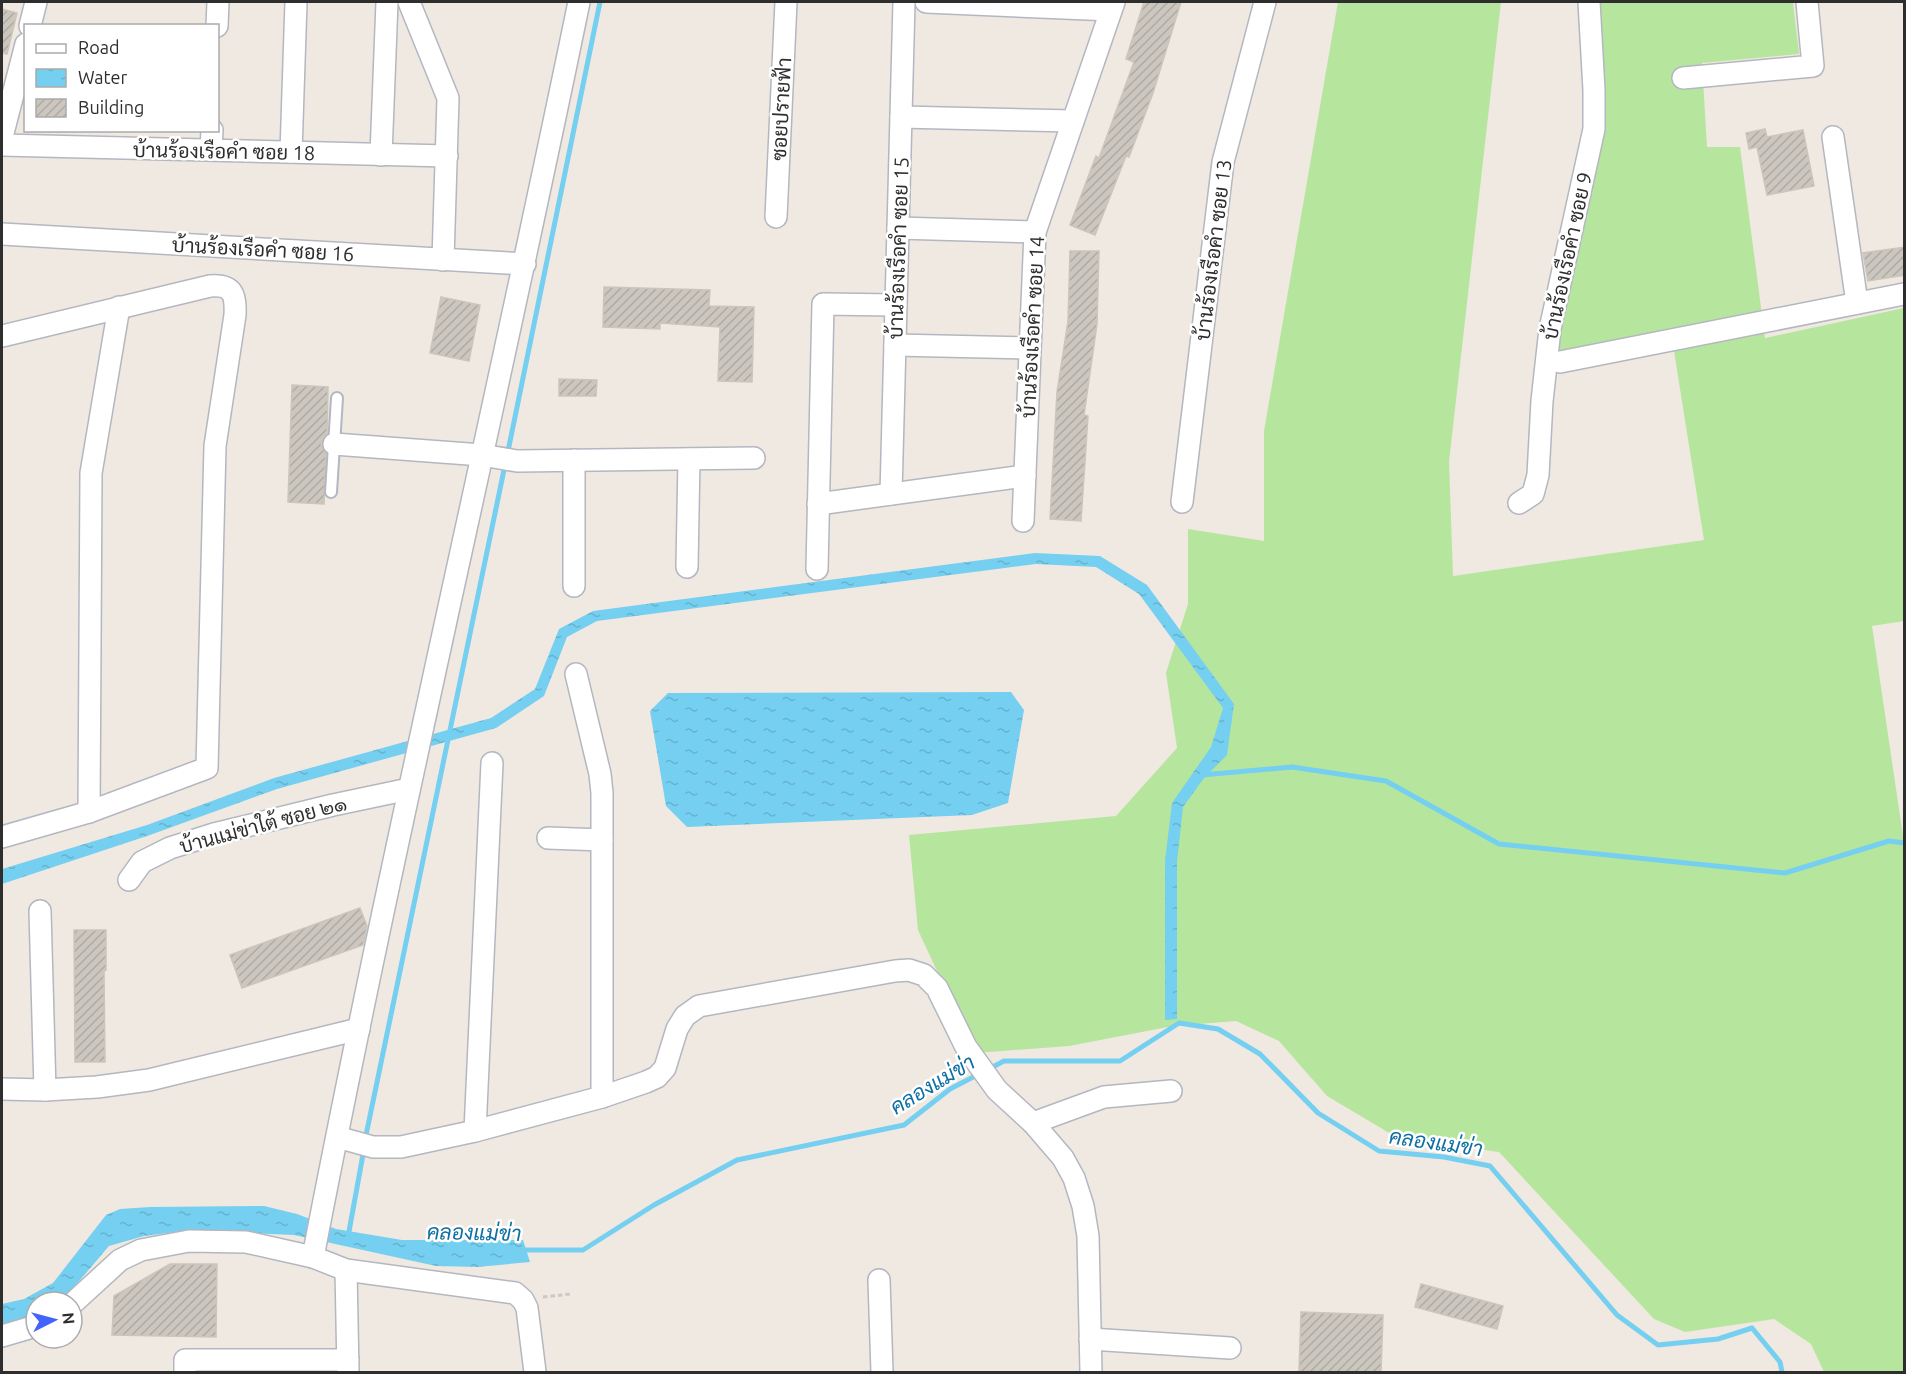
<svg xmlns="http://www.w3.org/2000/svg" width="1906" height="1374" font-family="Ubuntu,Sarabun,sans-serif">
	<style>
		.grass { fill: #b6e59e }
		.water { fill: url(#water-ripples) }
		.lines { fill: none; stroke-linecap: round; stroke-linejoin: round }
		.stream { stroke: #75cff0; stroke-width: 5 }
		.building { fill: url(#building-hatch); stroke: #cbc5ba; stroke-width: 1.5 }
		.lane-casing { stroke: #b4b7c1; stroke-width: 14 }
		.street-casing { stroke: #b4b7c1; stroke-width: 24 }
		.path { stroke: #c9c9c9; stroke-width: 3; stroke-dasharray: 4.5 3; stroke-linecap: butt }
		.lane { stroke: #fff; stroke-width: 10 }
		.street { stroke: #fff; stroke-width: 21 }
		.labels { text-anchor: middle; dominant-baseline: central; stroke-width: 5; stroke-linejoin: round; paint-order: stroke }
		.street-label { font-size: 20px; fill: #2e2e2e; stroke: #fff }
		.water-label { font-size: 21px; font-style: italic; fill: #0d6fa3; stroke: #fff }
	</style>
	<defs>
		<pattern id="water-ripples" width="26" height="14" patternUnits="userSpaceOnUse" patternTransform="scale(1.5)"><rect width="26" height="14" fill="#75cff0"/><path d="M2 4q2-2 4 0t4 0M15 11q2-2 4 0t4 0" fill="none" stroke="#66b2ce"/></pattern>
		<pattern id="building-hatch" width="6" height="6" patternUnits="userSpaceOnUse" patternTransform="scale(1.5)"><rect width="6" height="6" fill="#cbc7bf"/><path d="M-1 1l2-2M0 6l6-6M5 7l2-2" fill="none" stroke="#afaba4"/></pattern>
	</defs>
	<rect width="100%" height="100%" fill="#efe9e1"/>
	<path class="grass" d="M1338,2H1501L1449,462L1453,576L1704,540L1671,332L1555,352L1600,137L1601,2H1793L1799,54L1702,63L1707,147H1740L1765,338L1904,308V621L1872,626L1904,843V1372H1824L1811,1344L1774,1319L1685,1332L1654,1319L1499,1152L1396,1137L1327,1096L1279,1041L1236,1021L1173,1026L1069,1046L975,1053L918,930L909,835L1116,816L1177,748L1166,673L1188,604V529L1264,541V431Z"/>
	<g class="water">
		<path d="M1035,553L1100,556L1147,585L1234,704L1227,755L1204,778L1183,807L1177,862V1019L1165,1020V861L1172,803L1211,747L1223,708L1139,594L1096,567L1036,564L597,621L567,637L544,696L496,728L277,789L150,835L2,884V869L147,825L274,778L491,718L535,689L559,629L593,611Z"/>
		<path d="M1011,692L1024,710L1008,803L972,815L687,827L666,806L650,711L668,693Z"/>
		<path d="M264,1206L297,1214L336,1229L402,1240H523L530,1262L477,1267L436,1266L294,1235L230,1232H176L144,1236L109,1246L69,1293L58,1302H36V1321L2,1332V1304L24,1299L53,1283L106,1215L120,1209L150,1207Z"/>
	</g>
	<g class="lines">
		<g class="stream">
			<path d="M507,456L600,2"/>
			<path d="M1202,775L1292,767L1386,781L1499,844L1785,873L1889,841L1904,843"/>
			<path d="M987,1070L1004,1061H1120L1179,1023L1218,1029L1260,1054L1318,1113L1379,1151L1444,1157L1490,1166L1617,1315L1658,1345L1718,1339L1752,1328L1780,1362L1782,1372"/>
			<path d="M365,1140L505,465"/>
			<path d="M348,1237L364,1149"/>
			<path d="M519,1250H583L654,1205L737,1160L904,1125L950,1089L979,1074"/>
		</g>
	</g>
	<g class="building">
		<path d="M1144,2H1181L1153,93L1129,157L1126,156L1095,235L1070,225L1096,156L1099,158L1134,62L1126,59Z"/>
		<path d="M2,9L17,13L7,54L2,53Z"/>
		<path d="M1765,129L1767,137L1803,130L1814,186L1767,195L1757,147L1749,149L1746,133Z"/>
		<path d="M1905,247V275L1868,281L1863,253Z"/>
		<path d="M1070,251H1099L1097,324L1084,415L1088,416L1081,521L1050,519L1057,392L1068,321Z"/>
		<path d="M604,287L710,290L709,306L754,307L752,382L718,381L720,327L660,323V329L603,327Z"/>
		<path d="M441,297L480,305L469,361L430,353Z"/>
		<path d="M559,379L597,380L596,396H559Z"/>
		<path d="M292,385L328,387L327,434L321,444L326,453L324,504L288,502Z"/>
		<path d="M360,908L367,926L363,945L242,988L230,955Z"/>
		<path d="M74,930H106V970L104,971L105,1062H75Z"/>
		<path d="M170,1264H217L216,1337L112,1335L114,1296Z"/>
		<path d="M1421,1284L1503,1306L1497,1329L1415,1307Z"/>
		<path d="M1301,1312L1383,1315L1381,1372H1299Z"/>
	</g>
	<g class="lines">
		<defs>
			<path id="lane" d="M331,492L337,398"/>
			<g id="street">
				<path d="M409,2L448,98L443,260"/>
				<path d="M926,2L1111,10"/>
				<path d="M30,26L36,2"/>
				<path d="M217,26L218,2"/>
				<path d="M1683,78L1813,66L1807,2"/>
				<path d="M901,117L1073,121"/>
				<path d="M2,137L26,44"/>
				<path d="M1833,137L1857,303"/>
				<path d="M2,145L447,156"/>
				<path d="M211,150L212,130"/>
				<path d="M291,152L296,2"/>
				<path d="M381,155L387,2"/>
				<path d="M776,217L786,2"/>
				<path d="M898,228L1035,232"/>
				<path d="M2,234L525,264"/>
				<path d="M2,336L210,286C233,284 236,295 235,315L215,446L207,768L89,812L2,837"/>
				<path d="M895,345L1030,348"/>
				<path d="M1560,362L1904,294"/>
				<path d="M334,444L482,455L517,461L754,458"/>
				<path d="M891,494L904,2"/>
				<path d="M1182,502L1223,162L1265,2"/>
				<path d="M1519,503L1533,494L1538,475L1542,401L1550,329L1594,129V90L1589,2"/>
				<path d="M818,504L1025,476"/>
				<path d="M1023,521L1035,232L1114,2"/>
				<path d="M687,567L689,459"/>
				<path d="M817,569L823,304L896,305"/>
				<path d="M574,586V460"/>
				<path d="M576,674L600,774L602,793V1097"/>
				<path d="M89,812L91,473L119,307"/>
				<path d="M548,838L602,840"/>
				<path d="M129,880L142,862L170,848L214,834L333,805L409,789"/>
				<path d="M40,911L45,1090"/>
				<path d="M2,1089L45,1090L97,1087L149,1080L359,1029"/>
				<path d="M1033,1123L1104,1097L1171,1091"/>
				<path d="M475,1131L492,763"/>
				<path d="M337,1137L373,1147H401L475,1131L602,1097L646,1082L657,1077L665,1068L677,1029L685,1016L699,1006L895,971L909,970L924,975L937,988L966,1047L997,1090L1033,1123L1063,1158L1074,1178L1083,1206L1088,1236L1091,1372"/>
				<path d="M313,1257C394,837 493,421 579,2"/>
				<path d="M346,1270L348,1372"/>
				<path d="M879,1280L882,1372"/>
				<path d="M72,1304L120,1260L141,1250L189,1241L246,1242L313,1257L346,1270L515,1293L523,1300L527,1308L535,1372"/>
				<path d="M2,1336L36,1326"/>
				<path d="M1090,1339L1230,1348"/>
				<path d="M185,1372V1360H348"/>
			</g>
		</defs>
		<use href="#lane" class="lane-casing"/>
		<use href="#street" class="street-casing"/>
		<path class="path" d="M543,1297L571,1294"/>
		<use href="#lane" class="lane"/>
		<use href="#street" class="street"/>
	</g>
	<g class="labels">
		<g class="street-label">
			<text transform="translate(781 109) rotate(-87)">ซอยปรายฟ้า</text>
			<text transform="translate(224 151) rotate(1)">บ้านร้องเรือคำ ซอย 18</text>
			<text transform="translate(898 248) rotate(-88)">บ้านร้องเรือคำ ซอย 15</text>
			<text transform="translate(263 249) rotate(3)">บ้านร้องเรือคำ ซอย 16</text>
			<text transform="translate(1213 250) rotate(-83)">บ้านร้องเรือคำ ซอย 13</text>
			<text transform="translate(1567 256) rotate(-78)">บ้านร้องเรือคำ ซอย 9</text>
			<text transform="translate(1032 327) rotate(-87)">บ้านร้องเรือคำ ซอย 14</text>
			<text transform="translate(263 824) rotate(-15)">บ้านแม่ข่าใต้ ซอย ๒๑</text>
		</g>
		<g class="water-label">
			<text transform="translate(932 1084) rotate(-31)">คลองแม่ข่า</text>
			<text transform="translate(1436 1142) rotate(8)">คลองแม่ข่า</text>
			<text transform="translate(474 1232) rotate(1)">คลองแม่ข่า</text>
		</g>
	</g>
	<rect width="1906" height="1374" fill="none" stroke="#2e2e2e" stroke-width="6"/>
	<rect x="24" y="24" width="195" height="108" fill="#ffffff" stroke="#ababab" stroke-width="1.5"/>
	<rect x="36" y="44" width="30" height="9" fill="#ffffff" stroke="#ababab" stroke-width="1.5"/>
	<text x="78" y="54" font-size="18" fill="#2e2e2e">Road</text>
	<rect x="36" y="69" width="30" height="18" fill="url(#water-ripples)" stroke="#ababab" stroke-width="1.5"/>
	<text x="78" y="84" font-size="18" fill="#2e2e2e">Water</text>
	<rect x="36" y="99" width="30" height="18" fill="url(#building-hatch)" stroke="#ababab" stroke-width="1.5"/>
	<text x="78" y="114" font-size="18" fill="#2e2e2e">Building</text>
	<g transform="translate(54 1320) rotate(84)"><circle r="28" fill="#ffffff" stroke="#ababab" stroke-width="1.5"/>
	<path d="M0-4.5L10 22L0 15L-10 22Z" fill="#4264fb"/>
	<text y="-9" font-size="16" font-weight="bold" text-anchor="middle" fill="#2e2e2e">N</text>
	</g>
</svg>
